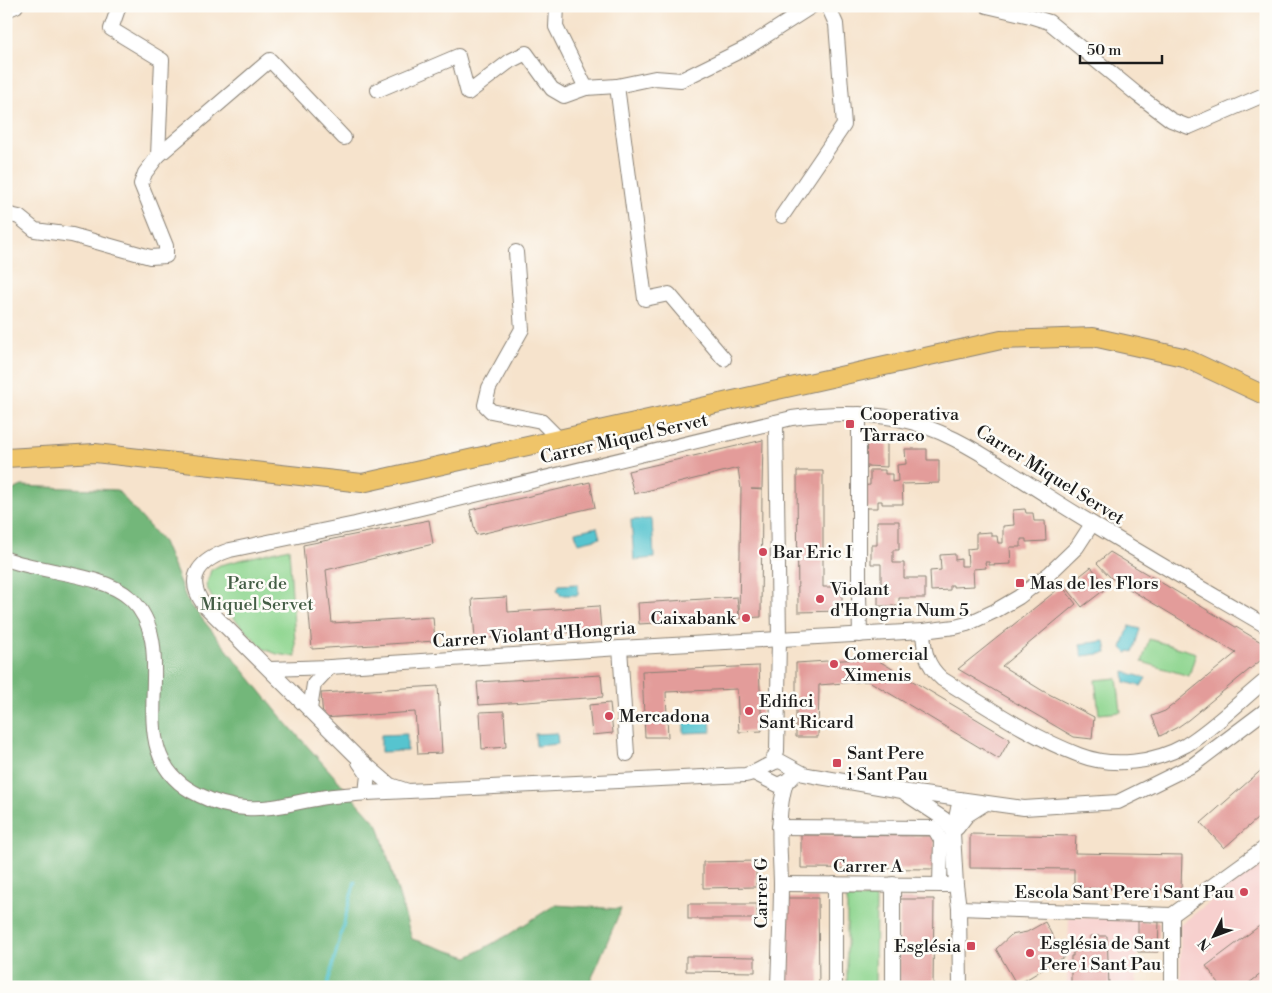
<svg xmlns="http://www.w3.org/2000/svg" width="1272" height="993" font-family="'Libre Bodoni',serif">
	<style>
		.built { fill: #f7d0ce }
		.green { fill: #8fd690; stroke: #567956 }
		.forest { fill: #73b77a; stroke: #486a4b }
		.water { fill: #57c4cf; stroke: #3a7076 }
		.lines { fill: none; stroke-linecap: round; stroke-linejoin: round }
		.stream { stroke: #57c4cf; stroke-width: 3 }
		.building { fill: #e39c9a }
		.minor-casing { stroke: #898074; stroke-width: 16 }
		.major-casing { stroke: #898074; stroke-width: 20 }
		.minor { stroke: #fff; stroke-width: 14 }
		.major { stroke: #efc469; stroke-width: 18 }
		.poi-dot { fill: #d1495b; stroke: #fdfcf7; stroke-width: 2 }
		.labels { text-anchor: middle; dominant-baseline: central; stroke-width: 5; stroke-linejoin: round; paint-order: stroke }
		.poi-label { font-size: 18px; fill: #1c1c1c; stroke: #fdfcf7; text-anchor: start }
		.street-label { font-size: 18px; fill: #1c1c1c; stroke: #fdfcf7 }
		.park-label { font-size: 18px; fill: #445d45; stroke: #fdfcf7 }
	</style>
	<rect width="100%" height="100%" fill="#fdfcf7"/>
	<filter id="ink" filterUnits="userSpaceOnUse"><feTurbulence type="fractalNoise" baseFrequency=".02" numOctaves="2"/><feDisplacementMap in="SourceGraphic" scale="10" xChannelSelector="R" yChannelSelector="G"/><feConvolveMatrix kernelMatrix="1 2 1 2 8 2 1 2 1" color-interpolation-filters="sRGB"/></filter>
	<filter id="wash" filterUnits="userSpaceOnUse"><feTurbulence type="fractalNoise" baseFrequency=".0096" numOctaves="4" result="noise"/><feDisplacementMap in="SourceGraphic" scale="20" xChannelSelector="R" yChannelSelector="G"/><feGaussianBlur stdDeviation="1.12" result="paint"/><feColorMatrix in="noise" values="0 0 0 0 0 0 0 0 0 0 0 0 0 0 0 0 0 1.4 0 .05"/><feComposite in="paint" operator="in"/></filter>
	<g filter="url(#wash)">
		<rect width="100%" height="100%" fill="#f6e3cc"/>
		<g class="built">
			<path d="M1266,858V987H1181L1180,925Z"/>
			<path d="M1069,917L1139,919L1136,987H1067Z"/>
		</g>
		<g class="green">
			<path d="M289,548L296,657L277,654L264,649L219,603L212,598L206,586L211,570L220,565Z"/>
			<path d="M1149,639L1196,653L1189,676L1142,662Z"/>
			<path d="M1117,678L1121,712L1099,714L1095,680Z"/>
			<path d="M847,898H876L875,987H847Z"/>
		</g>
		<path class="forest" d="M22,486L117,490L163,542L187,600L282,718L378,825L412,939L468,957L508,935L555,905L621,909L588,987H6V493Z"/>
		<g class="water">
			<path d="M652,519L654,558L634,560L631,520Z"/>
			<path d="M597,527L600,538L578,543L575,532Z"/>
			<path d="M578,584V595H560V592L557,590L559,585Z"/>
			<path d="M1129,626L1140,629L1133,652L1130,651L1127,653L1122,648Z"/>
			<path d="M1105,641L1107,653L1082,656L1080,644Z"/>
			<path d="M1124,672L1146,678L1141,686L1125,682Z"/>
			<path d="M710,716L711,732L684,733V717Z"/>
			<path d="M557,733L558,744L536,746L535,734Z"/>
			<path d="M407,734V751L381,752V735Z"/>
		</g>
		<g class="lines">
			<path class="stream" d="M327,987L355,881"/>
		</g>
		<g id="blocks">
			<g class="building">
				<path d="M866,438H887V467L866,466Z"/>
				<path d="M763,440L762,489H751L762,490L761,617L639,624L638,603L737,597L739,616L741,489L738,468L634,494L628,471Z"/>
				<path d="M905,449H927V460H939V483L902,484L903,504H882V501H878V508H861L860,486L870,485V470H885V474H892V482L898,481L897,465L906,464Z"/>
				<path d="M797,471H823V587H842V611L798,612Z"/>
				<path d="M590,482L595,507L476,535L470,510Z"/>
				<path d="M1025,509L1026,513H1033L1034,521H1045L1046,541L1026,542V539H1021V547H1010L1011,564L989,565V562H985L986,568L973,569L974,586L953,587V585H950V590L931,591L930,571L941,570L940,555L955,554V560L961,559V566H968L967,549L976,548V533L991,532V536H997L998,543H1003V526L1014,525L1013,510Z"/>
				<path d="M429,520L433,544L326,570L332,623L433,617L435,641L312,649L303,545Z"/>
				<path d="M877,521H899V550H893V563H904V578H925V598H899V606H878V586H881V564H871V545H877Z"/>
				<path d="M1110,552L1266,645V656L1188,720L1178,727L1160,736L1152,716L1165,711L1174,704L1236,653L1111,578L1097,563Z"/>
				<path d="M1091,567L1108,587L1082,607L1066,587Z"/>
				<path d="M1062,586L1076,604L1002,666L1043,691L1094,717L1092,739L1074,737L958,669Z"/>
				<path d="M507,597L508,612L599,606L601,630L475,639L472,599Z"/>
				<path d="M874,658L1010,739L999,759L869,681L819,685L818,737H796V663Z"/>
				<path d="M759,666L762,731L739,732L737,689L666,692L668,737H645L642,671Z"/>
				<path d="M601,675L603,697L479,705L477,682Z"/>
				<path d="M438,686L442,753L418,754L415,712L323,718L321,693Z"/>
				<path d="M610,703L613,733L592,735L589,705Z"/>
				<path d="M504,711L506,747L482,749L480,712Z"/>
				<path d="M1266,766V811L1224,848L1201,823Z"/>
				<path d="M970,834L1076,836L1075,853L1182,855L1181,890L1074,888V869L970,868Z"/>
				<path d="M801,835L935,836V869L801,868Z"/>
				<path d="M756,861V887L703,888V862Z"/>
				<path d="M784,898H818L819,987H785Z"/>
				<path d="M900,899H934L933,987H899Z"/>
				<rect x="688" y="904" width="69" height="15"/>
				<path d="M1138,921L1159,922L1158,952H1138Z"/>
				<path d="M1266,921V970L1244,987H1222L1206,966Z"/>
				<path d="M1045,922L1064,957L1017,985L996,949L1011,935L1027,932Z"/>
				<path d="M1090,936H1107L1109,985L1071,984V956H1073V946L1090,947Z"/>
				<path d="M686,956L755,957V972L686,971Z"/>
			</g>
		</g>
	</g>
	<g filter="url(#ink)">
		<use href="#blocks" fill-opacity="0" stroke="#898074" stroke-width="1"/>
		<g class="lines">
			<defs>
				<g id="minor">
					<path d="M557,6L556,27L586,88"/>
					<path d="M987,6L1030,16L1049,22L1138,95L1171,120L1189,127L1266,94"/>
					<path d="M9,9L16,6"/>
					<path d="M617,86L645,299L669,294L724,359"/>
					<path d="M378,90L458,56L468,93L510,61L526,53L552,89L564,96L586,88L617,86L655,78L681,80L748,47L812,6"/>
					<path d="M158,156L270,60L344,138"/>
					<path d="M6,214L19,217L35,230L72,235L150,257L166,256V246L141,184L145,173L158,156L162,60L111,29L119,6"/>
					<path d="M782,216L844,125L836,24L828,6"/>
					<path d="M516,252L522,329L489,388L485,405L491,411L541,421L559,439"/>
					<path d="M859,414V594L860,635"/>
					<path d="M6,559C42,573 103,573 131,599C187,652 112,754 199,795C213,802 230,807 246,808C271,810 296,802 320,798C335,795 351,795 366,793L745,775C759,773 768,762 780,761L804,774L814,776L902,791L1024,808L1118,802L1193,765L1266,710"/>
					<path d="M923,631C924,651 926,665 942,679C985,705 1031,737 1079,755C1113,768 1154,763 1186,745C1214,728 1240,701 1266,680"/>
					<path d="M620,648L627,754"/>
					<path d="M270,669L330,667L620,648L923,631L955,627L967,624L995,611L1019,597L1050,573L1077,547L1092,524"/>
					<path d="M310,709L314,684L330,667"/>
					<path d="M359,762L368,775L366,793"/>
					<path d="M771,764L777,751L779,639L776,422"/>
					<path d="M754,773L778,785L792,778"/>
					<path d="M408,791L390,785L355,755L204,605C183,576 202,559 230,550L355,524L792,418C828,413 863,412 898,419C938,427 973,448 1007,470C1035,488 1064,507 1093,524C1150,559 1208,592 1266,626"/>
					<path d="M906,794L944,819L953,833"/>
					<path d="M779,827L934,828L941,840L940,885"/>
					<path d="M957,828L967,815L986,803"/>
					<path d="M781,884L948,885"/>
					<path d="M959,908L1172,915L1266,847"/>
					<path d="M778,987C779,952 781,917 781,882C780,848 776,815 786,782"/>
					<path d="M835,987V884"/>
					<path d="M893,987V884"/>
					<path d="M960,987L959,908L956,885L953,833L960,799"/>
					<path d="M1172,987V915"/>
				</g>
				<path id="major" d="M6,458L95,453L362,483L1001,340L1093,337L1183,357L1266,396"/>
			</defs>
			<use href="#minor" class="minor-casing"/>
			<use href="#major" class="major-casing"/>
			<use href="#minor" class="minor"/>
			<use href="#major" class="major"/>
		</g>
	</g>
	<g class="poi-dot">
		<rect x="845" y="419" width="10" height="10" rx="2.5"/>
		<circle cx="763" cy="552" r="5"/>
		<rect x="1015" y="578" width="10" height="10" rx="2.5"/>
		<circle cx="820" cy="599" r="5"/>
		<circle cx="746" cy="618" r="5"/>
		<circle cx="834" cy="664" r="5"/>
		<circle cx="749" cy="711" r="5"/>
		<circle cx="609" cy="716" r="5"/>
		<rect x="832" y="758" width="10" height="10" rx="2.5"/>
		<circle cx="1244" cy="892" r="5"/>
		<rect x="966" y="941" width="10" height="10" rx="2.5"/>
		<circle cx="1030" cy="953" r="5"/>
	</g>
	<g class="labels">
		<g class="poi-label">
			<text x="860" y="414">Cooperativa<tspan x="860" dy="21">Tàrraco</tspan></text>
			<text x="773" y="552">Bar Eric I</text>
			<text x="1030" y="583">Mas de les Flors</text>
			<text x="830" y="589">Violant<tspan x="830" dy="21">d'Hongria Num 5</tspan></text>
			<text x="736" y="618" text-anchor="end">Caixabank</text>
			<text x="844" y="654">Comercial<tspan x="844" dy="21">Ximenis</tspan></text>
			<text x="759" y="701">Edifici<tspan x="759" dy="21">Sant Ricard</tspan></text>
			<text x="619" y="716">Mercadona</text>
			<text x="847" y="753">Sant Pere<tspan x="847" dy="21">i Sant Pau</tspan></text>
			<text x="1234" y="892" text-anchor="end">Escola Sant Pere i Sant Pau</text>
			<text x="1040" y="943">Església de Sant<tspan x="1040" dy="21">Pere i Sant Pau</tspan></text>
			<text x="961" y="946" text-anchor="end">Església</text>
		</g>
		<g class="street-label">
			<text transform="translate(624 439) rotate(-13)">Carrer Miquel Servet</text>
			<text transform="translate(1050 475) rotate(32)">Carrer Miquel Servet</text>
			<text transform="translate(534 635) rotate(-4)">Carrer Violant d'Hongria</text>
			<text x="868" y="866">Carrer A</text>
			<text transform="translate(761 893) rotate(-90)">Carrer G</text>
		</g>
		<g class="park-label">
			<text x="257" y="583">Parc de<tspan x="257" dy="21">Miquel Servet</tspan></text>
		</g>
	</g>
	<rect width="1272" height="993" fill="none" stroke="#fdfcf7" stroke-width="25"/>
	<g transform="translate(1214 936) rotate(228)" stroke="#fdfcf7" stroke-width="4" paint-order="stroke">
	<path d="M0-4L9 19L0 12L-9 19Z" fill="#1c1c1c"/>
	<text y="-8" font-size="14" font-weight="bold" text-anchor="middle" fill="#1c1c1c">N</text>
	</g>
	<path d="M1080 55v8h82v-8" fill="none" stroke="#1c1c1c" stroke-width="2.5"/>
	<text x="1087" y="55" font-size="15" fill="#1c1c1c" stroke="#fdfcf7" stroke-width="4" paint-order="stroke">50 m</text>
</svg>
